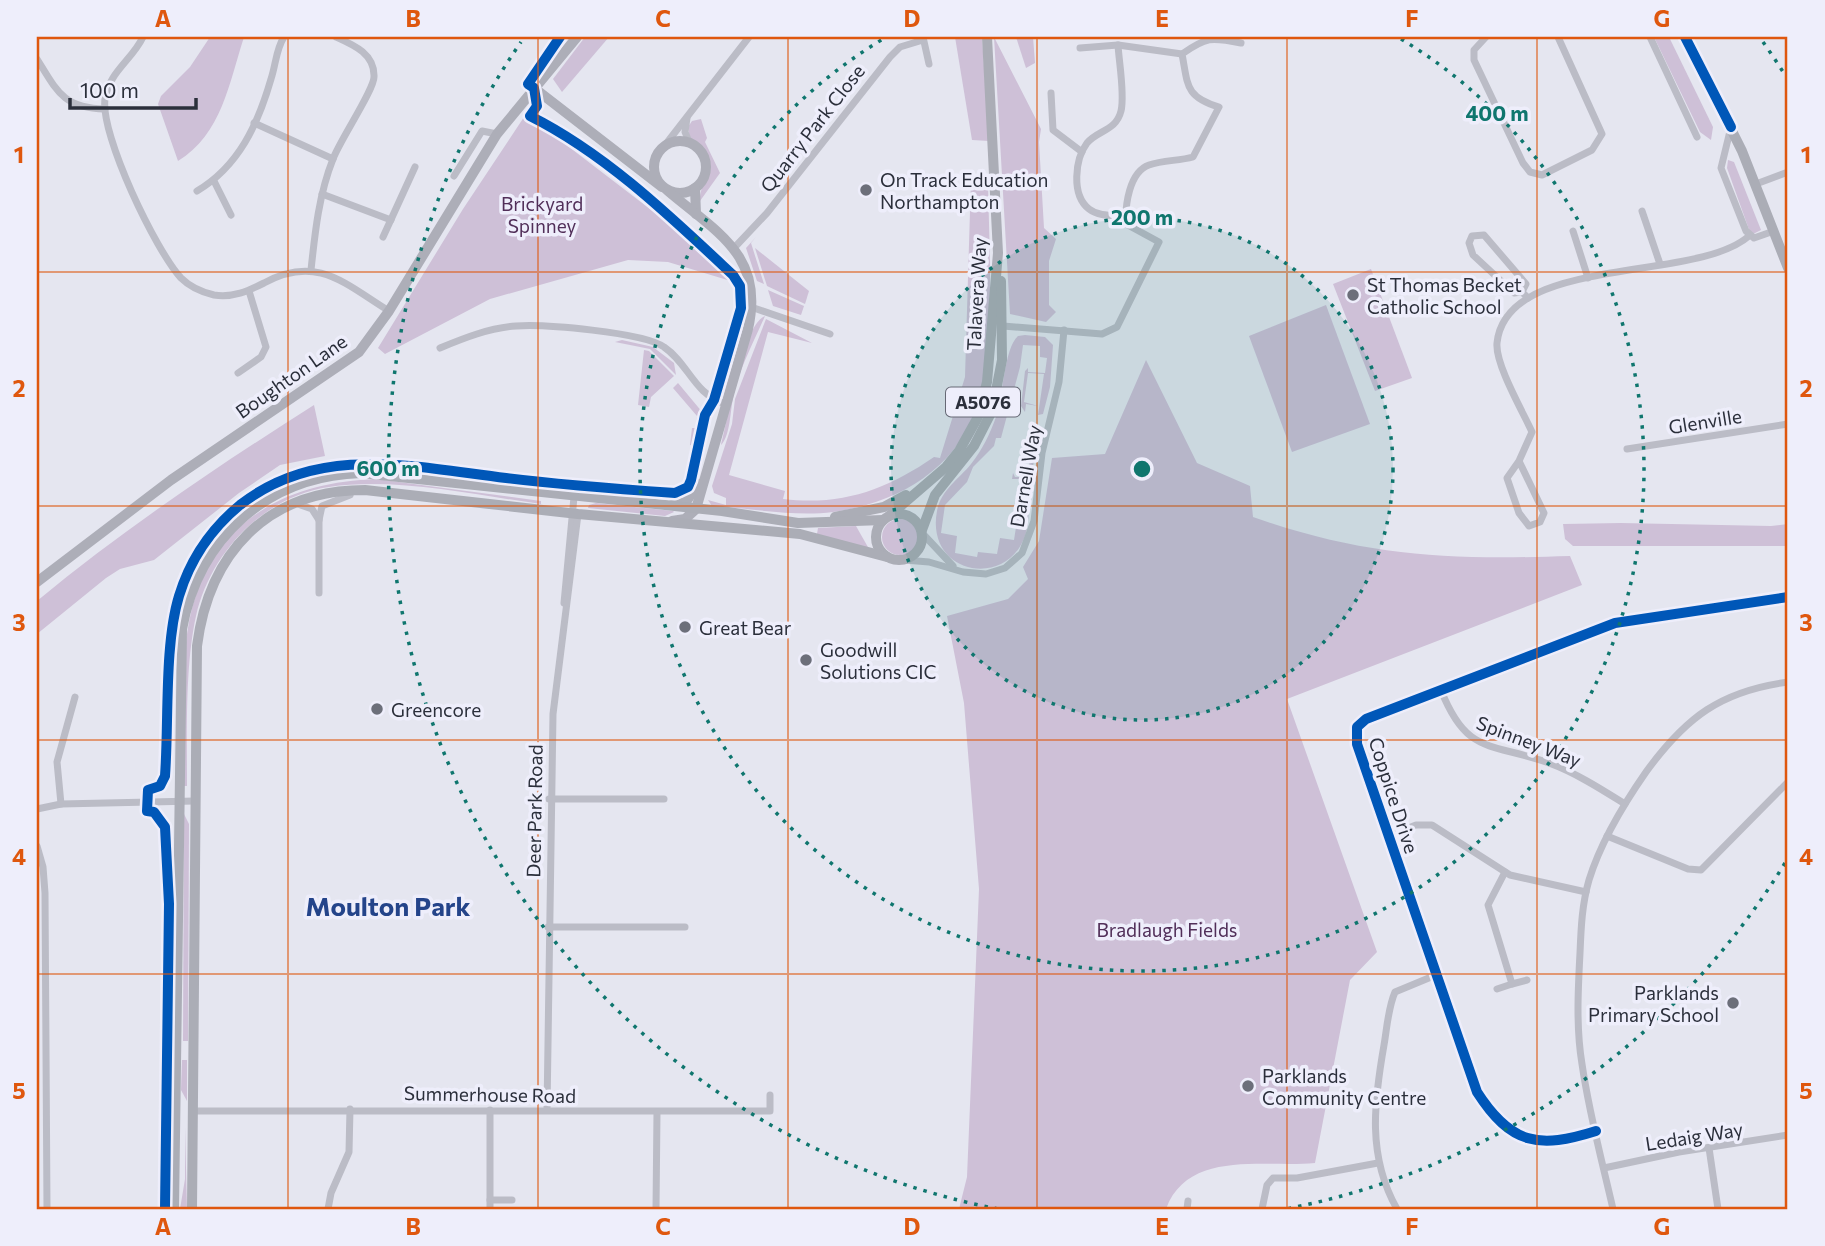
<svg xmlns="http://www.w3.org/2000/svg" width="1825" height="1246" font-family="Commissioner,sans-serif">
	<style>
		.green { fill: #cec0d7 }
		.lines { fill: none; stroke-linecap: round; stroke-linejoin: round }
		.street { stroke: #bbbcc6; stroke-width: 7 }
		.secondary { stroke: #adaeb8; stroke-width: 10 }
		.primary { stroke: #abadb6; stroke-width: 10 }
		.cycleway-casing { stroke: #eeeefb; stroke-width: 15 }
		.cycleway { stroke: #0057b8; stroke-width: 10 }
		.grid { fill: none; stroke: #df570e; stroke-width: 2; stroke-opacity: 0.55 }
		.ring { fill: none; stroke: #0f766e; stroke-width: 3.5; stroke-dasharray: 3.5 7 }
		.poi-dot { fill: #6c6f7a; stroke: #eeeefb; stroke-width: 2.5 }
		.labels { text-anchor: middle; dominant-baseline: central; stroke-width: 7; stroke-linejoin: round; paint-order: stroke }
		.shield { fill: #eeeefb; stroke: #666875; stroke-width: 2 }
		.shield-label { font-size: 18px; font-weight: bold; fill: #2b2f3b }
		.street-label { font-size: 19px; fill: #2b2f3b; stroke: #eeeefb }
		.poi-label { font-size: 19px; fill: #2b2f3b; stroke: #eeeefb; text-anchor: start }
		.park-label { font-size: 19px; fill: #512f59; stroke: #eeeefb }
		.district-label { font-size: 26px; font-weight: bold; fill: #24448a; stroke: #eeeefb }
		.centre { fill: #0f766e; stroke: #eeeefb; stroke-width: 3.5 }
		.ring-label { font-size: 21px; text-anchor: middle; font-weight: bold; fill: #0f766e; stroke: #eeeefb; stroke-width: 7; stroke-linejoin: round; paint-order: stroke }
		.neatline { fill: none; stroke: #df570e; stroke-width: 2.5 }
		.grid-label { font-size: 23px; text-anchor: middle; font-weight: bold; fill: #df570e }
	</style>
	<rect width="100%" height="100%" fill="#e5e6f0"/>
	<g class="green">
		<path d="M210,37H244C229,83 222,134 178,161L158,104L161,96L190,67Z"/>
		<path d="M585,37H609L562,92L553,79Z"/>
		<path d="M955,37H982L989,141L972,140Z"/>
		<path d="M994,37L1041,129L1039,142L1044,228L1056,239L1049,261V305L1056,312L1046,322L1010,314Z"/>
		<path d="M1016,37H1033L1035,63L1026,68Z"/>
		<path d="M1654,37H1669L1713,127L1711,140L1700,132Z"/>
		<path d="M526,114L740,278L734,282L668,262L628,260L490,299L385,354L378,348L463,209Z"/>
		<path d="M701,119L707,138L705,142L720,173L700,201C699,187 710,177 708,162L690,141L688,127L692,121Z"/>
		<path d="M1728,160L1734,162L1761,230L1751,235L1727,168Z"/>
		<path d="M988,174C988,237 998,356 975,413C952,472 894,504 833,512C794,517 750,508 712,506L708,500L726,505V498L714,493L712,486L732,424L735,399L766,319L812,343L768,332L729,475L785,491L783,499C842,506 886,490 934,457L940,458L965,377L971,178Z"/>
		<path d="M756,237L751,243L764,284L757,281L746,248Z"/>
		<path d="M755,248L809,291L805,304L767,286Z"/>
		<path d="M1371,269L1412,378L1375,391L1333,284Z"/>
		<path d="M768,290L804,306L801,315L773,306Z"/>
		<path d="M1326,305L1370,424L1292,452L1249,336Z"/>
		<path d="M765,316C753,344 736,374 732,404C730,418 729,437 721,445C728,420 742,325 765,316Z"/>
		<path d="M1025,335L1045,337L1053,345L1050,387L1043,414L1038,415L1044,374L1028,373L1024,402L1038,406L1026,404L1025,412L1021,406L1025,371L1028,368V372L1045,373L1047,358L1040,357V346L1023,345L1020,367L1001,438H996L994,446L973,467L967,482L945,505L941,533L957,536L955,553L977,557L978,552L997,554L1000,538L1014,540L1022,489L1029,494C1028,508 1030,523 1025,536C1006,590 925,574 937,511C941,490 958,480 971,464C982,450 990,434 996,417C1003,398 1004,348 1018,336Z"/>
		<path d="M622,340L653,347L674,363L676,375L650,349L615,342Z"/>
		<path d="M644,350L649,351L674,376L651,397L649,407L638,405Z"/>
		<path d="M1146,360L1197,463L1250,486L1253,517C1367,557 1450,560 1570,556L1582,585L1287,699L1377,952L1350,980L1315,1163C1265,1168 1188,1149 1166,1209H959L967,1177L979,889L964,703L947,616L1008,599L1028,579L1023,567L1039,541L1052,458L1105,454Z"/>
		<path d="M678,383L703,413L699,446L690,445L692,428H696L697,416L673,388Z"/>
		<path d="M314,405L325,456L280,465L239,493L154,560L120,569L106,578L37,634V601C124,529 218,466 314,405Z"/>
		<path d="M1036,422L1039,429L1031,479H1012L1013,473L1015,477H1027Z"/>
		<path d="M420,471L640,494V498L585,494Z"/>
		<path d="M376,479L541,501V504C475,495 395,477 329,487C264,496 210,553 196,616C185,665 187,735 187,786H184C185,728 177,650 196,595C225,513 295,482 376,479Z"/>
		<path d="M596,503L673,511L674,512L665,516L588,508L589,505Z"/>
		<circle cx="900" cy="537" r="18"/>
		<path d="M1621,523L1771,526L1788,524V546H1573L1565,539L1563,524Z"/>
		<path d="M856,526L869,549L817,534L818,528Z"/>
		<path d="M184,814L189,824L188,1041H183Z"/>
		<path d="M182,1060H187V1101L181,1090Z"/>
		<path d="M185,1127L187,1209H180L185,1179Z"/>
	</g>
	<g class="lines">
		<g class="street">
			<path d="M143,37C132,60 109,72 105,99C100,135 156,251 181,278C190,287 201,292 214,295C233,298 248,291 264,283C317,254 345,284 389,311"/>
			<path d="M923,37L929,64"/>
			<path d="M1486,37L1474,50V60L1523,163L1530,172L1542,175L1592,150L1602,134L1558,37"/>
			<path d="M1650,37L1697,137"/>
			<path d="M1118,45C1119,62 1125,95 1121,111C1116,131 1098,130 1087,143C1075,159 1071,195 1089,209C1099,217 1113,215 1126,216"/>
			<path d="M1080,48L1118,45L1182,54"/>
			<path d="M37,59C57,91 63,108 105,109"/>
			<path d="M1051,93L1053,130L1082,152"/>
			<path d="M687,118L685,132L690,144"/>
			<path d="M254,123L333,159"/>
			<path d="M1731,127L1721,168L1746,231L1754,238L1774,231"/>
			<path d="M662,149L749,37"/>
			<path d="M454,176L482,131L497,134"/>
			<path d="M214,181L231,215"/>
			<path d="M1756,184L1788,172"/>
			<path d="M197,191C239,166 258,124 271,79C276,64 276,49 284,37"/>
			<path d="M322,194L391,220"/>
			<path d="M1642,211L1660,264"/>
			<path d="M1573,231L1588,278"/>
			<path d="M383,237L415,167"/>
			<path d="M734,248L767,213L890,57L900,47L923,40"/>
			<path d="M311,270C315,232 319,194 333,159C340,140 374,90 374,77C375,54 354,45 336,37"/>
			<path d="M1522,292L1526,284L1484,235L1472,236L1469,243L1473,255L1514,293L1522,292L1528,298"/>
			<path d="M751,307L830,334"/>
			<path d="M1003,326L1102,334L1117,327L1159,242L1126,224C1125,206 1129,172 1149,165C1163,160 1179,161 1193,157L1219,107C1185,97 1188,85 1182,54C1206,37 1211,37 1241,43"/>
			<path d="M440,348C464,338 489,328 516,326C543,324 643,332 664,347C689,364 693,393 725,404"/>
			<path d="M238,373L261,357L266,347L249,291"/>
			<path d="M1627,449L1788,424"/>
			<path d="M1519,461L1507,478L1519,513L1529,526L1540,522L1544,513L1519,461L1532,432C1523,412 1495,364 1497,343C1506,254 1696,283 1749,236"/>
			<path d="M295,503L312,509L319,520"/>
			<path d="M923,534L953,566"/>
			<path d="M905,560L929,562L963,572L986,574L1005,568L1022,553L1034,521L1042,453L1059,382L1064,330"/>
			<path d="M319,593V520L322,506L350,495"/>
			<path d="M564,603L574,497"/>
			<path d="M1441,690C1467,756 1491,742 1549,763C1576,773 1601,789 1625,804"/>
			<path d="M549,799H664"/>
			<path d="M61,804L57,762L75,697"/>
			<path d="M37,809L61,804L195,801"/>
			<path d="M1388,836L1416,825H1432L1510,875L1586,892"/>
			<path d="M1607,836L1688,869L1701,870L1788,782"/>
			<path d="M37,846L43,867L45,893L47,1209"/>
			<path d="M548,927H685"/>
			<path d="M1512,984L1527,980"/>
			<path d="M1497,989L1512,984L1488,905L1505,872"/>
			<path d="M547,1110L553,714L578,514"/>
			<path d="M193,1111H770V1095"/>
			<path d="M1596,1131C1539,1149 1511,1145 1477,1092L1357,744V727L1366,719L1615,623L1788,597"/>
			<path d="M1709,1148L1718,1209"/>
			<path d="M1604,1168L1679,1152L1788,1135"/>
			<path d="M490,1200H512"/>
			<path d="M328,1209L331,1193L349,1152L350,1109"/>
			<path d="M490,1209V1110"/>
			<path d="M656,1209L657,1112"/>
			<path d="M1187,1209L1188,1201"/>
			<path d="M1262,1209L1267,1185L1273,1178H1297L1378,1163"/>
			<path d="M1397,1209C1367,1156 1374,1102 1384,1045C1387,1028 1388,1008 1395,992L1436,975"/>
			<path d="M1613,1209C1602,1161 1589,1113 1582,1064C1576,1028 1578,990 1580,953C1581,928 1582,904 1589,880C1601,841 1623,805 1646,772C1686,717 1721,691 1788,682"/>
		</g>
		<g class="secondary">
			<path d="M534,88L662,187"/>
			<circle cx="680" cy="167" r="26"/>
			<path d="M695,188L696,214"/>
			<path d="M668,191C716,232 765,255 748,329L696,509L685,519L672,521"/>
			<path d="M672,505L686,502L698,484"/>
			<path d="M37,582L171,480L359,352L389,311L497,134L577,37"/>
		</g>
		<g class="primary">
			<path d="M1685,37L1742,151L1788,268"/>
			<circle cx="899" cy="537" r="23"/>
			<path d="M889,516L946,467L959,451L978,417L987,382L998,253L987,37"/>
			<path d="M835,517L884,507L906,495"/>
			<path d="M922,530L935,495L974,446L992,411L1002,360L1001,281"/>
			<path d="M174,1209L182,629C199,538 267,476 361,473L722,511L798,523L883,520"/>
			<path d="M192,1209L197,646C209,553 267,490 365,490L578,514L800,534L887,557"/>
		</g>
		<defs>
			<g id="cycleway">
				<path d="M1685,37L1731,127"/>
				<path d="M1596,1131C1539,1149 1511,1145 1477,1092L1357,744V727L1366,719L1615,623L1788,597"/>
				<path d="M165,1209L169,904L165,827L154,812L147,811L148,790L160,786L165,776C169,723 164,645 179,596C190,560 211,529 240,505C319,443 414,467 506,478C562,485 618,489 675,493L688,487L691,480L705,415L714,400L741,308L740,286L733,275C671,217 606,154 530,116L537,106L534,88L528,84L560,37"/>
			</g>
		</defs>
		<use href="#cycleway" class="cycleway-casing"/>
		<use href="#cycleway" class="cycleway"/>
	</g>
	<path class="grid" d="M288,37V1209M538,37V1209M788,37V1209M1037,37V1209M1287,37V1209M1537,37V1209M37,272H1788M37,506H1788M37,740H1788M37,974H1788"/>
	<circle cx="1142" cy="469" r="251" fill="#0f766e" fill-opacity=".12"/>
	<g class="ring">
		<circle cx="1142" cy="469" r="251"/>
		<path d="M1401 39A502 502 0 1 1 883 39"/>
		<path d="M1785 863A754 754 0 0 1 1286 1209M998 1209A754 754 0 0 1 521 42M1763 42A754 754 0 0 1 1785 75"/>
	</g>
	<g class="poi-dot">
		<circle cx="866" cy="190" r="7"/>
		<circle cx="1353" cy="295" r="7"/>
		<circle cx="685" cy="627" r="7"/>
		<circle cx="806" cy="660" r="7"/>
		<circle cx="377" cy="709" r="7"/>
		<circle cx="1733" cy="1003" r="7"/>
		<circle cx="1248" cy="1086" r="7"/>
	</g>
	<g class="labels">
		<rect class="shield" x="946" y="387.5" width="74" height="29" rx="5"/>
		<g class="shield-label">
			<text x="983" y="402">A5076</text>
		</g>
		<g class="street-label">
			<text transform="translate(812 128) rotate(-52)">Quarry Park Close</text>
			<text transform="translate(976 294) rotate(-87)">Talavera Way</text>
			<text transform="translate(291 376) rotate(-35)">Boughton Lane</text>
			<text transform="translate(1705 421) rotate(-9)">Glenville</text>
			<text transform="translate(1025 476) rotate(-80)">Darnell Way</text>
			<text transform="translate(1529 741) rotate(21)">Spinney Way</text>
			<text transform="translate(1394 795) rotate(72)">Coppice Drive</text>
			<text transform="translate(534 811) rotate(-89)">Deer Park Road</text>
			<text transform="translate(490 1094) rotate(1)">Summerhouse Road</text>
			<text transform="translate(1694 1136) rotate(-9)">Ledaig Way</text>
		</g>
		<g class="poi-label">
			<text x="880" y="179">On Track Education<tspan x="880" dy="22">Northampton</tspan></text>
			<text x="1367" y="284">St Thomas Becket<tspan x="1367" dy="22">Catholic School</tspan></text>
			<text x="699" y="627">Great Bear</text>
			<text x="820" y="649">Goodwill<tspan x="820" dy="22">Solutions CIC</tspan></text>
			<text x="391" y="709">Greencore</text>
			<text x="1719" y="992" text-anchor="end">Parklands<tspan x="1719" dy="22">Primary School</tspan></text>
			<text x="1262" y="1075">Parklands<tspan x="1262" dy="22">Community Centre</tspan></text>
		</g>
		<g class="park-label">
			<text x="542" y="203">Brickyard<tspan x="542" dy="22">Spinney</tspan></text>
			<text x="1167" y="929">Bradlaugh Fields</text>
		</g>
		<g class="district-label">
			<text x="388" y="905">Moulton Park</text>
		</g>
	</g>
	<circle cx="1142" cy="469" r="10" class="centre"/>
	<g class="ring-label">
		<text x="1497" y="121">400 m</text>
		<text x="1142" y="225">200 m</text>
		<text x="388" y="476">600 m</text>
	</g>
	<rect width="1825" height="1246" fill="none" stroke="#eeeefb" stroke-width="77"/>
	<path d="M70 98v10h126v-10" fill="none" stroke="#2b2f3b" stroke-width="3.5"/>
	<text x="80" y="98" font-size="21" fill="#2b2f3b" stroke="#eeeefb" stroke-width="5" paint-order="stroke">100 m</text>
	<rect x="38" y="38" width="1748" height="1170" class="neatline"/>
	<g class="grid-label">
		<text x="163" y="27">A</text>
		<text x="413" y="27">B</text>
		<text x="663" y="27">C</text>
		<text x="912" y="27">D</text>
		<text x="1162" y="27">E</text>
		<text x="1412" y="27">F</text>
		<text x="1662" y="27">G</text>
		<text x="19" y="163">1</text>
		<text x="1806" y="163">1</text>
		<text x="19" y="397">2</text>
		<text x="1806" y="397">2</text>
		<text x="19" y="631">3</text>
		<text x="1806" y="631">3</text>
		<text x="19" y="865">4</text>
		<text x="1806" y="865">4</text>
		<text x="19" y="1099">5</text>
		<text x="1806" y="1099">5</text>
		<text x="163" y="1235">A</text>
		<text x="413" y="1235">B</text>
		<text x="663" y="1235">C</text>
		<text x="912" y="1235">D</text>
		<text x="1162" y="1235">E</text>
		<text x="1412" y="1235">F</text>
		<text x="1662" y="1235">G</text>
	</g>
</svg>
